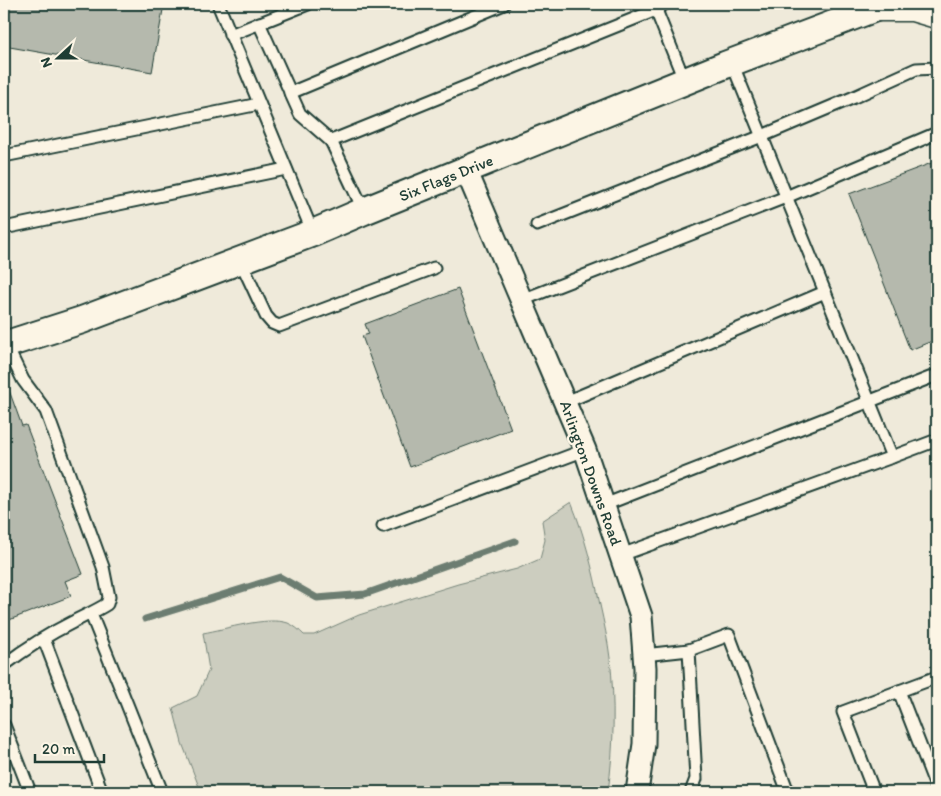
<svg xmlns="http://www.w3.org/2000/svg" width="941" height="796" font-family="Itim,sans-serif">
	<style>
		.green { fill: #cccdbf; stroke: #76857a }
		.lines { fill: none; stroke-linecap: round; stroke-linejoin: round }
		.stream { stroke: #6c7d71; stroke-width: 7 }
		.building { fill: #b5b9ad; stroke: #1f3d34 }
		.service-casing { stroke: #1f3d34; stroke-width: 15 }
		.minor-casing { stroke: #1f3d34; stroke-width: 25 }
		.tertiary-casing { stroke: #1f3d34; stroke-width: 30 }
		.secondary-casing { stroke: #1f3d34; stroke-width: 31 }
		.service { stroke: #fcf5e5; stroke-width: 11 }
		.minor { stroke: #fcf5e5; stroke-width: 21 }
		.tertiary { stroke: #fcf5e5; stroke-width: 26 }
		.secondary { stroke: #fcf5e5; stroke-width: 28 }
		.labels { text-anchor: middle; dominant-baseline: central; stroke-width: 4.5; stroke-linejoin: round; paint-order: stroke }
		.street-label { font-size: 16px; fill: #1f3d34; stroke: #fcf5e5 }
	</style>
	<rect width="100%" height="100%" fill="#efeada"/>
	<filter id="ink" filterUnits="userSpaceOnUse"><feTurbulence type="fractalNoise" baseFrequency=".02" numOctaves="2"/><feDisplacementMap in="SourceGraphic" scale="10" xChannelSelector="R" yChannelSelector="G"/><feConvolveMatrix kernelMatrix="1 2 1 2 8 2 1 2 1" color-interpolation-filters="sRGB"/></filter>
	<g filter="url(#ink)">
		<path class="green" d="M571,502C585,536 593,570 600,605C604,623 608,641 610,658C615,703 614,748 608,792H201L182,743L173,708L197,696L209,670L203,633C226,629 267,616 288,623C295,626 299,630 304,635H314L359,615L458,584L517,569L540,559L545,540L542,521Z"/>
		<g class="lines">
			<path class="stream" d="M145,619L280,577L317,598L365,594L515,541"/>
		</g>
		<g class="building">
			<path d="M4,4H164L152,72L4,46Z"/>
			<path d="M937,161V339L910,350L849,194Z"/>
			<path d="M458,289L511,429L410,467L362,336L369,334L365,324Z"/>
			<path d="M6,382L22,426L26,425L83,574L65,581L71,596L4,622V383Z"/>
		</g>
		<g class="lines">
			<defs>
				<g id="service">
					<path d="M218,4L313,233"/>
					<path d="M654,5L685,82"/>
					<path d="M259,23L300,114L331,141"/>
					<path d="M230,35L308,4"/>
					<path d="M290,93L504,4"/>
					<path d="M4,156L259,104"/>
					<path d="M364,211L331,141L656,10L664,4"/>
					<path d="M537,225L762,136L852,98L916,69L937,68"/>
					<path d="M4,228L286,169"/>
					<path d="M240,260L266,316L272,323L279,326L434,268"/>
					<path d="M522,300L786,197L937,133"/>
					<path d="M566,402L825,292"/>
					<path d="M892,457L937,440"/>
					<path d="M604,505L937,375"/>
					<path d="M383,526L585,450"/>
					<path d="M621,555L892,457L732,63"/>
					<path d="M91,614L162,792"/>
					<path d="M44,639L102,792"/>
					<path d="M689,650L729,635L788,792"/>
					<path d="M644,655L689,650L696,779L691,792"/>
					<path d="M4,665C25,649 49,634 73,622C84,616 96,611 107,604L109,597L103,567L46,411L23,380L6,345"/>
					<path d="M899,691L937,789"/>
					<path d="M4,725L30,792"/>
					<path d="M874,792L843,712L937,677"/>
				</g>
				<path id="minor" d="M466,170L585,450L641,616L645,668L644,744L637,792"/>
				<path id="tertiary" d="M4,345L82,320L313,233L364,211L725,65L886,4"/>
				<path id="secondary" d="M879,4L877,7H913L937,14"/>
			</defs>
			<use href="#service" class="service-casing"/>
			<use href="#minor" class="minor-casing"/>
			<use href="#tertiary" class="tertiary-casing"/>
			<use href="#secondary" class="secondary-casing"/>
			<use href="#service" class="service"/>
			<use href="#minor" class="minor"/>
			<use href="#tertiary" class="tertiary"/>
			<use href="#secondary" class="secondary"/>
		</g>
	</g>
	<g class="labels">
		<g class="street-label">
			<text transform="translate(446 178) rotate(-22)">Six Flags Drive</text>
			<text transform="translate(591 473) rotate(70)">Arlington Downs Road</text>
		</g>
	</g>
	<rect width="941" height="796" fill="none" stroke="#fcf5e5" stroke-width="20"/>
	<rect x="10" y="10" width="921" height="776" fill="none" stroke="#1f3d34" stroke-width="2" filter="url(#ink)"/>
	<g transform="translate(58 58) rotate(249)" stroke="#fcf5e5" stroke-width="4" paint-order="stroke">
	<path d="M0-4L9 19L0 12L-9 19Z" fill="#1f3d34"/>
	<text y="-8" font-size="14" font-weight="bold" text-anchor="middle" fill="#1f3d34">N</text>
	</g>
	<path d="M35 754v8h69v-8" fill="none" stroke="#1f3d34" stroke-width="2.5"/>
	<text x="42" y="754" font-size="15" fill="#1f3d34" stroke="#fcf5e5" stroke-width="4" paint-order="stroke">20 m</text>
</svg>
